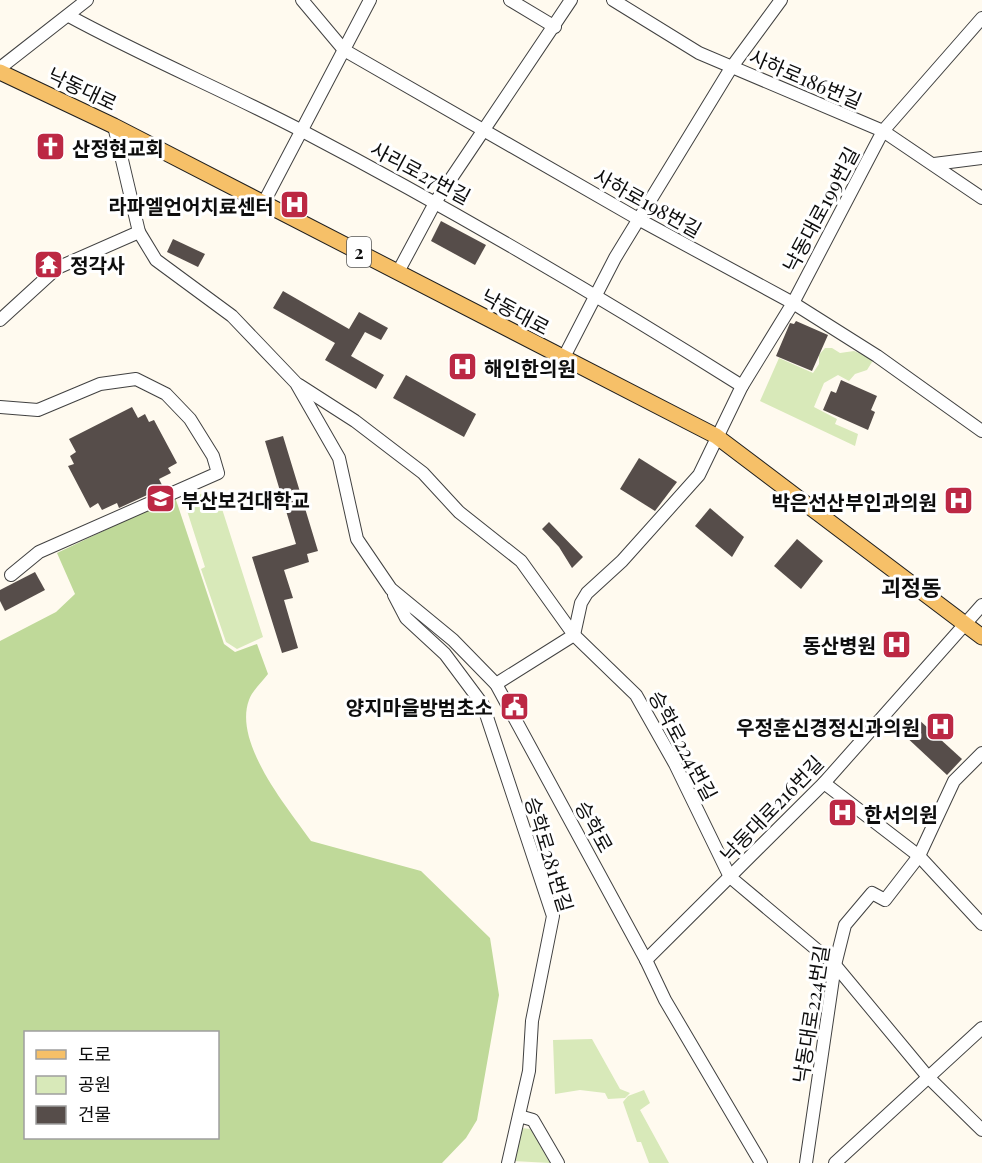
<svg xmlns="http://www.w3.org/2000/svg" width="982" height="1163" font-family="'Playfair Display','Noto Sans KR',serif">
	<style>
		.green { fill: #d8e9b9 }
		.forest { fill: #bfd999; fill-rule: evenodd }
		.building { fill: #564d4a }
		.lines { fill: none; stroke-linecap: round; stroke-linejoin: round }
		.minor-casing { stroke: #414141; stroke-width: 14 }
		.major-casing { stroke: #1f1f1f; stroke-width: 17 }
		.minor { stroke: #fff; stroke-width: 12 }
		.major { stroke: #f6c068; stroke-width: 15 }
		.labels { text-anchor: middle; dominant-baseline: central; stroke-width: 6; stroke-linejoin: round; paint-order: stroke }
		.shield { fill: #fff; stroke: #565656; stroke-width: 1.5 }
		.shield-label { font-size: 18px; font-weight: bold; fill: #0e0e0e }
		.street-label { font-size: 20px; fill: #0e0e0e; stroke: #fff }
		.poi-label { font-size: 20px; font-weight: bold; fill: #0e0e0e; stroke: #fff; text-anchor: start }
		.quarter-label { font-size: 22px; font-weight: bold; fill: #0e0e0e; stroke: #fff }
	</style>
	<rect width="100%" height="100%" fill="#fffaef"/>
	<g class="green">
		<path d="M825,348H832L840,353L854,351L874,359L867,370L855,374L849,381L838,375L824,383L814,407L837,419L835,424L858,434L855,446L760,401L779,358L813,373L819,364V355Z"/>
		<path d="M216,490L263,637L237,649L226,642L201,569L205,567L182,495L186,498Z"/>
		<path d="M592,1039L620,1089L630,1093L625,1098L608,1099L605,1093L580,1090L555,1094L553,1040Z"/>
		<path d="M644,1090L650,1103L640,1110L669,1163H649L641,1142H637L623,1102L628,1096Z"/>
		<path d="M521,1128L531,1129L550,1163L513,1161Z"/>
	</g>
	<path class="forest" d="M175,497L224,644L235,652L257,644L268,674C262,682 252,691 249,700C233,743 287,807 311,841L421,871L490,938L499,995L477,1120L466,1138L442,1163H0V641L56,612L75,594L57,553ZM26,1032H218V1138H26Z"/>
	<g class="building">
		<path d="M441,221L486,245L475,265L431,241Z"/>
		<path d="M173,239L205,254L198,267L167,252Z"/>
		<path d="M283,291L349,329L359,312L388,328L381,340L365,332L351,356L384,375L376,389L325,360L335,343L273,308Z"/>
		<path d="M796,321L828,335L812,371L776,356L790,323L794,324Z"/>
		<path d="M406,375L476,414L464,437L393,398Z"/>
		<path d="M841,380L877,396L871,410L875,412L868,430L823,410L831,391L836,393Z"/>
		<path d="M132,407L138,418L145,414L149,422L154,420L177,463L168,468L171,473L159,479L163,487L145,496L119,508L117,503L102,510L98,503L90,508L68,466L74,464L70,456L76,452L69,439Z"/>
		<path d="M283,436L318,551L307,554L309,562L284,570L293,598L284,600L298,648L282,653L252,557L296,544L265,441Z"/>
		<path d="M639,458L677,482L655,511L620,489Z"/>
		<path d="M710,508L744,537L732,557L695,526Z"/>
		<path d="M549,522L583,557L572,568L559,547L542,529Z"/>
		<path d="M797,539L823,561L801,589L774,566Z"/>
		<path d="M35,572L45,590L5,611L0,601V590Z"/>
		<path d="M917,718L962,759L947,775L903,734Z"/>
	</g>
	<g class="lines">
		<defs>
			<g id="minor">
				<path d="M302,0L344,50L640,220L793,303L877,356L982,431"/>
				<path d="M510,0L555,27"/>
				<path d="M613,0L699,53L883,131L982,198"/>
				<path d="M69,16C146,58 228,92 306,133C455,211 599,296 742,386"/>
				<path d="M0,68L87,0"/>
				<path d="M934,164L982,158"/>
				<path d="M263,204L370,0"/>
				<path d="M139,232L156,260L232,316L296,383L339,458L357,539L391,589L453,640L496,684L646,960L665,1000L761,1163"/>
				<path d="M398,272L436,201L571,0"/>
				<path d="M0,320L57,268L139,232L114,126"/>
				<path d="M563,359L615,258L731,68L781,0"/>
				<path d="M299,385L355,421L423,473L459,512L521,561L574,635L636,695L675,764L730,877L835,965L928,1077L982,1130"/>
				<path d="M0,407L38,410L100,384L136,379L166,394L190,419L213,456L218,473L39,552L11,575"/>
				<path d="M394,595L406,618L445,654L483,705L553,916L532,1021L529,1071L508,1163"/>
				<path d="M496,684L574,635L581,603L587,593L622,561L699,475L742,386L793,303L883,131L982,18"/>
				<path d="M824,783L919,856L982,924"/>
				<path d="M646,960L824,783L982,605"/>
				<path d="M519,1116L533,1120L558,1163"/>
				<path d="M806,1163L835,965L845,925L872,893L885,900L919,856L954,781L982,753"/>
				<path d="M835,1163L982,1028"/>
			</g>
			<path id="major" d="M0,72L114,126L716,436L982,637"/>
		</defs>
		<use href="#minor" class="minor-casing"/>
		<use href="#major" class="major-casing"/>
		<use href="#minor" class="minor"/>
		<use href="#major" class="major"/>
	</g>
	<defs>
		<symbol id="church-square" viewBox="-11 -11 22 22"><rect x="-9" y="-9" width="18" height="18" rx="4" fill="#bc2844" stroke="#fff"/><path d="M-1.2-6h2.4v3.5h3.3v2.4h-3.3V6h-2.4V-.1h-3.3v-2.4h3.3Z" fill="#fff"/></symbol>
		<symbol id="hospital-square" viewBox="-11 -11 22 22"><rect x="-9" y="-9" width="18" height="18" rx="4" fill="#bc2844" stroke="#fff"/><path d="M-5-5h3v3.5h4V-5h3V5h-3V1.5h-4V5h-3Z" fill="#fff"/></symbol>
		<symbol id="temple-square" viewBox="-11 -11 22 22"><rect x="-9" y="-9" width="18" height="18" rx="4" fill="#bc2844" stroke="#fff"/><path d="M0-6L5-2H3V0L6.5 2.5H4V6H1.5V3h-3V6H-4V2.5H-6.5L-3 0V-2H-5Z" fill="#fff"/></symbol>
		<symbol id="university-square" viewBox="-11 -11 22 22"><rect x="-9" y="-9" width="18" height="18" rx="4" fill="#bc2844" stroke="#fff"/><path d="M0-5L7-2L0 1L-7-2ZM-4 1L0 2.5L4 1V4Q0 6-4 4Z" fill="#fff"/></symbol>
		<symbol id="civic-square" viewBox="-11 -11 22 22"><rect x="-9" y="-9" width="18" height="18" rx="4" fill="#bc2844" stroke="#fff"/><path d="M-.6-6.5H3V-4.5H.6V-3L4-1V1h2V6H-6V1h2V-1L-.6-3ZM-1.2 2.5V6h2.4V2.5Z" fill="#fff"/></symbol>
	</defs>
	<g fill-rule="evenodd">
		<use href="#church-square" x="34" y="130" width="33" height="33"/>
		<use href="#hospital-square" x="278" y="188" width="33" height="33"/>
		<use href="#temple-square" x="32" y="248" width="33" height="33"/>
		<use href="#hospital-square" x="446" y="350" width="33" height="33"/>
		<use href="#university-square" x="144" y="482" width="33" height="33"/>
		<use href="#hospital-square" x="942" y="484" width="33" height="33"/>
		<use href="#hospital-square" x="880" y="628" width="33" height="33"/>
		<use href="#civic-square" x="498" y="690" width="33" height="33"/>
		<use href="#hospital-square" x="924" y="710" width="33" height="33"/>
		<use href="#hospital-square" x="826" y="796" width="33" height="33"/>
	</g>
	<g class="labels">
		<rect class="shield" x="347" y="237" width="24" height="30" rx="4.5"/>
		<g class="shield-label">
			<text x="359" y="252">2</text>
		</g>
		<g class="street-label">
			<text transform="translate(806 78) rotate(23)">사하로186번길</text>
			<text transform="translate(83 88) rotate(25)">낙동대로</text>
			<text transform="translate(421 172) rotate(28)">사리로27번길</text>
			<text transform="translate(648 202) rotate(29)">사하로198번길</text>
			<text transform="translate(820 209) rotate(-62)">낙동대로199번길</text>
			<text transform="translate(516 311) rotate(28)">낙동대로</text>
			<text transform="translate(684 745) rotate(62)">승학로224번길</text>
			<text transform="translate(771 808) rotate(-46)">낙동대로216번길</text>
			<text transform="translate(595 826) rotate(61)">승학로</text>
			<text transform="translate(550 854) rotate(73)">승학로281번길</text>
			<text transform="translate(810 1014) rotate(-81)">낙동대로224번길</text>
		</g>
		<g class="poi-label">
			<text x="72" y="147">산정현교회</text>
			<text x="274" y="205" text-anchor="end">라파엘언어치료센터</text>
			<text x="70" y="264">정각사</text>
			<text x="484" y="367">해인한의원</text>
			<text x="181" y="499">부산보건대학교</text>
			<text x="937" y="501" text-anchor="end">박은선산부인과의원</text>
			<text x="876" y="644" text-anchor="end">동산병원</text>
			<text x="493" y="706" text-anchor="end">양지마을방범초소</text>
			<text x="920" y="726" text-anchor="end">우정훈신경정신과의원</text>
			<text x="864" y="813">한서의원</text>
		</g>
		<g class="quarter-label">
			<text x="911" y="587">괴정동</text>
		</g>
	</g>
	<rect x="24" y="1031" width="195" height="108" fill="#ffffff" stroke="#9f9f9f" stroke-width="1.5"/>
	<rect x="36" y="1050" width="30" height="9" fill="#f6c068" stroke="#9f9f9f" stroke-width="1.5"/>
	<text x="78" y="1061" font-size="18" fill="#0e0e0e">도로</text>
	<rect x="36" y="1076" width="30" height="18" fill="#d8e9b9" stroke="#9f9f9f" stroke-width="1.5"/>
	<text x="78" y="1091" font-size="18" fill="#0e0e0e">공원</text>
	<rect x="36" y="1106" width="30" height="18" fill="#564d4a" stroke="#9f9f9f" stroke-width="1.5"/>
	<text x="78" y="1121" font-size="18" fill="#0e0e0e">건물</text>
</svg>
